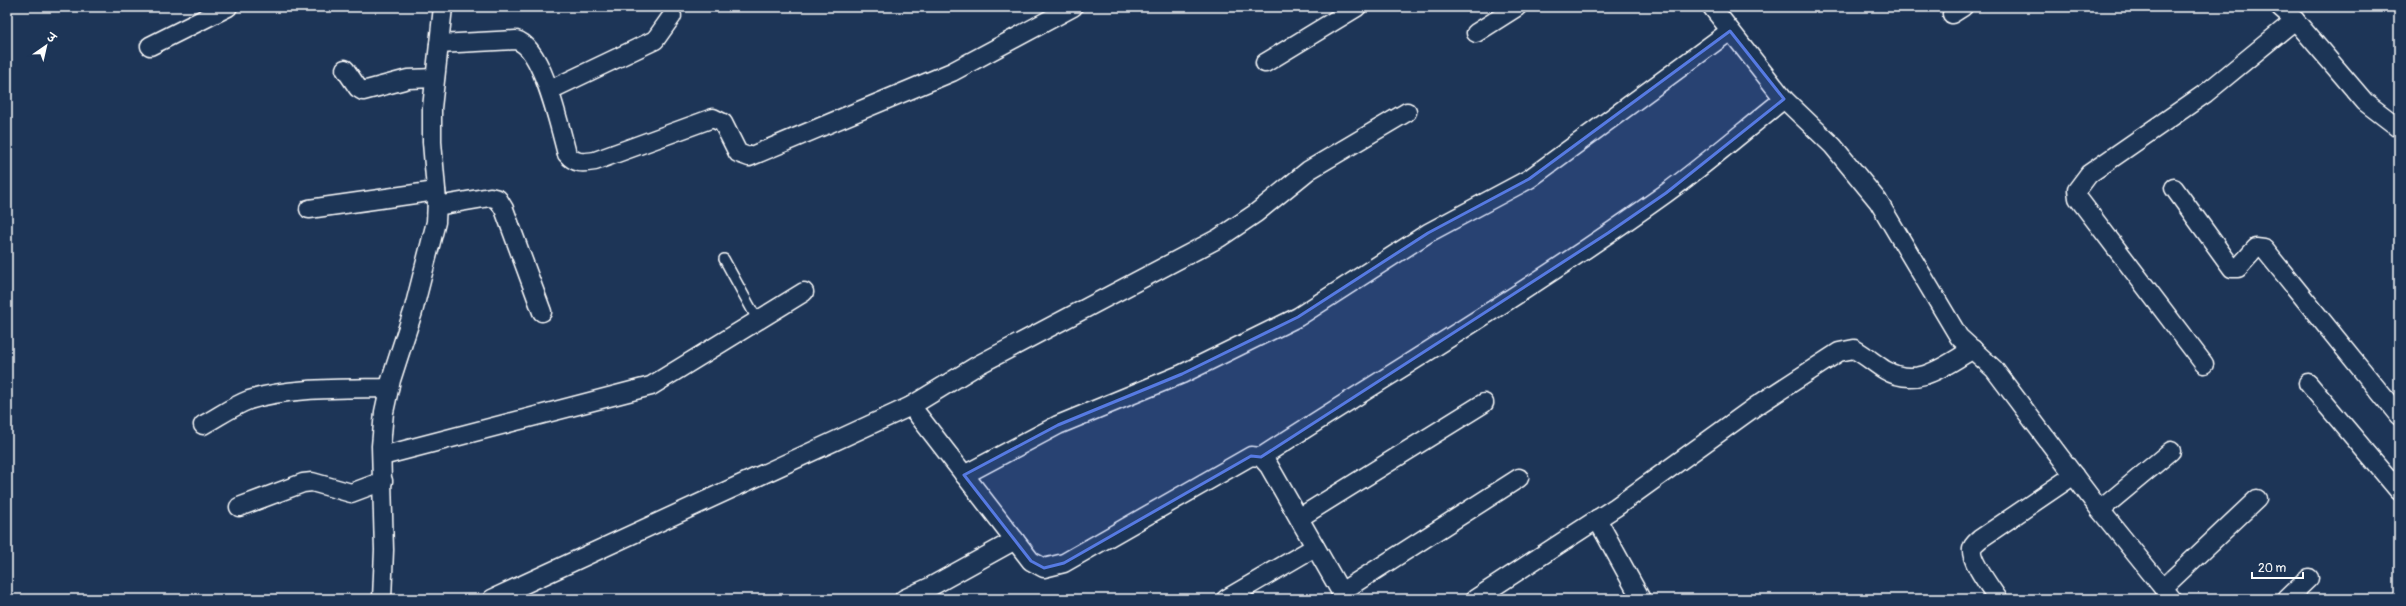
<svg xmlns="http://www.w3.org/2000/svg" width="2406" height="606" font-family="Pangolin,'Playpen Sans Deva',sans-serif">
	<style>
		.lines { fill: none; stroke-linecap: round; stroke-linejoin: round }
		.lane-casing { stroke: #fff; stroke-width: 12 }
		.street-casing { stroke: #fff; stroke-width: 21 }
		.lane { stroke: #1d3557; stroke-width: 9 }
		.street { stroke: #1d3557; stroke-width: 18 }
		.marked { fill: #567ae2; fill-opacity: 0.2; stroke: #567ae2; stroke-width: 3; stroke-linejoin: round }
	</style>
	<rect width="100%" height="100%" fill="#1d3557"/>
	<filter id="ink" filterUnits="userSpaceOnUse"><feTurbulence type="fractalNoise" baseFrequency=".025" numOctaves="2"/><feDisplacementMap in="SourceGraphic" scale="8" xChannelSelector="R" yChannelSelector="G"/><feConvolveMatrix kernelMatrix="1 2 1 2 8 2 1 2 1" color-interpolation-filters="sRGB"/></filter>
	<g filter="url(#ink)">
		<g class="lines">
			<defs>
				<path id="lane" d="M724,259L758,321"/>
				<g id="street">
					<path d="M1712,7L1784,99L1833,146L1878,201L1959,337L1994,369L2100,510L2172,599"/>
					<path d="M2280,7L2295,20L2365,102L2399,128"/>
					<path d="M1952,14L1963,7"/>
					<path d="M1476,33L1517,7"/>
					<path d="M439,44L516,40C543,47 560,129 567,154C575,164 583,163 595,161L713,118L723,123L738,153L749,157L952,72L1073,7"/>
					<path d="M150,46L228,7"/>
					<path d="M1265,63L1357,7"/>
					<path d="M345,69L358,88L363,91L408,79L435,78"/>
					<path d="M550,90L655,40L672,16"/>
					<path d="M2174,188L2232,268H2238L2256,248L2264,249L2399,416"/>
					<path d="M437,206L490,197L498,199L504,209L542,312"/>
					<path d="M309,209L436,191"/>
					<path d="M2204,364L2078,198L2077,190L2089,174L2206,93L2295,20"/>
					<path d="M2308,383L2399,491"/>
					<path d="M911,406L1031,561L1044,568L1064,563L1251,456L1261,457L1269,466L1345,599"/>
					<path d="M203,425C218,417 233,406 249,400C289,387 347,389 389,388"/>
					<path d="M382,456L651,386L804,292"/>
					<path d="M1261,457C1396,370 1534,288 1665,194C1706,164 1745,130 1784,99"/>
					<path d="M964,475L1058,425L1182,374L1298,317L1428,233L1529,179L1730,31"/>
					<path d="M239,507L303,483L312,482L351,493L383,481"/>
					<path d="M2100,510L2171,451"/>
					<path d="M1299,518L1484,403"/>
					<path d="M1597,519L1641,599"/>
					<path d="M2163,588L2257,499"/>
					<path d="M1341,592L1519,478"/>
					<path d="M382,599L384,550L381,446L384,412L391,380L413,312L436,222L437,201L432,142V108L443,7"/>
					<path d="M492,599L911,406L978,365L1219,238L1256,213L1309,170L1407,112"/>
					<path d="M904,599L930,587L1015,540"/>
					<path d="M1226,599L1315,547"/>
					<path d="M1475,599L1616,507L1756,406L1839,352L1854,349C1865,355 1874,363 1885,370C1917,389 1945,366 1973,349"/>
					<path d="M1998,599C1991,588 1970,561 1972,549C1973,544 1977,542 1980,539L2074,475"/>
					<path d="M2287,599L2309,578"/>
				</g>
			</defs>
			<use href="#lane" class="lane-casing"/>
			<use href="#street" class="street-casing"/>
			<use href="#lane" class="lane"/>
			<use href="#street" class="street"/>
		</g>
	</g>
	<path class="marked" d="M1730,31L1784,99L1666,193L1608,233L1261,457L1251,456L1064,563L1044,568L1031,561L964,475L1058,425L1182,374L1298,317L1428,233L1529,179Z"/>
	<rect width="2406" height="606" fill="none" stroke="#1d3557" stroke-width="24"/>
	<rect x="12" y="12" width="2382" height="582" fill="none" stroke="#fff" stroke-width="1.5" filter="url(#ink)"/>
	<g transform="translate(46 46) rotate(34)" stroke="#1d3557" stroke-width="3" paint-order="stroke">
	<path d="M0-3L7 15L0 10L-7 15Z" fill="#ffffff"/>
	<text y="-6" font-size="11" font-weight="bold" text-anchor="middle" fill="#ffffff">उ</text>
	</g>
	<path d="M2252 572v6h51v-6" fill="none" stroke="#ffffff" stroke-width="2"/>
	<text x="2258" y="572" font-size="12" fill="#ffffff" stroke="#1d3557" stroke-width="3" paint-order="stroke">20 m</text>
</svg>
